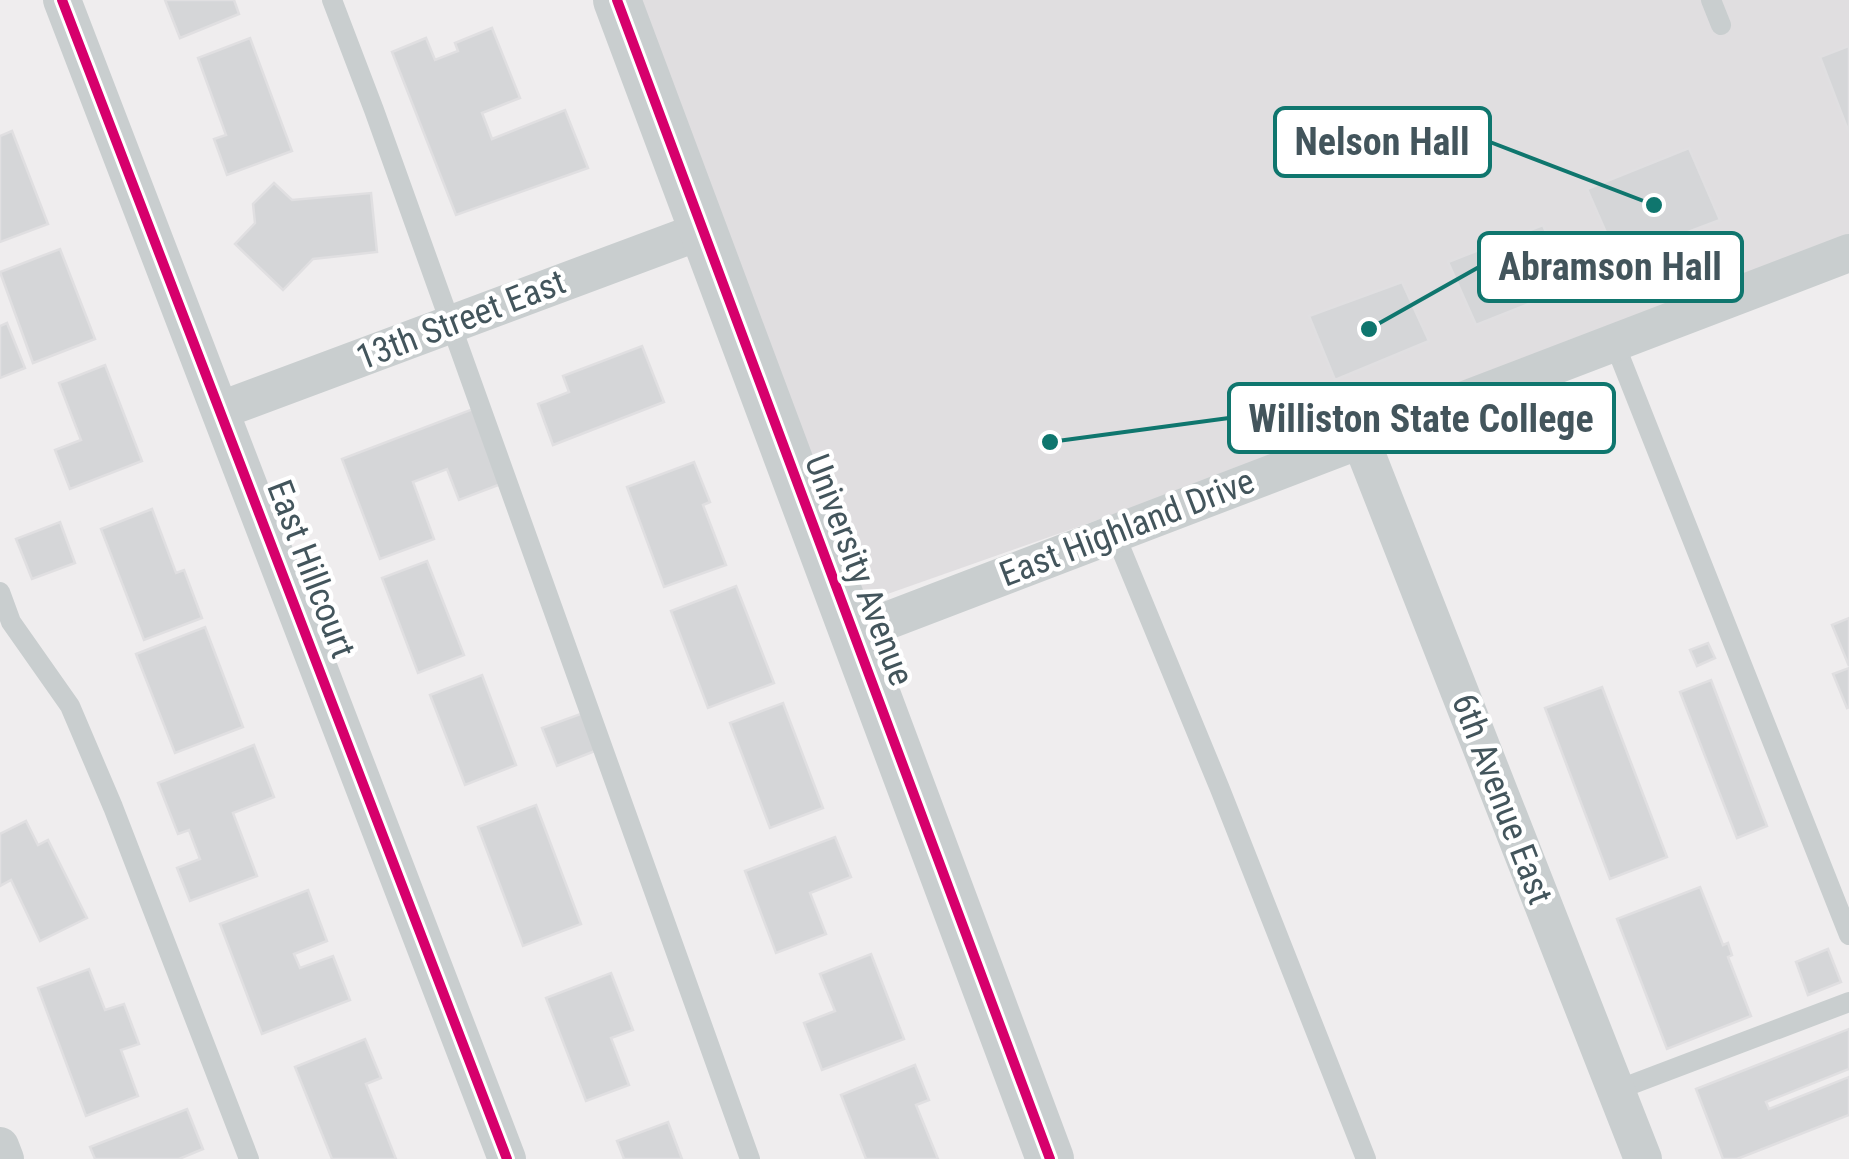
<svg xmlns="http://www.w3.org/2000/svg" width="1849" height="1159" font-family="'Roboto Condensed',sans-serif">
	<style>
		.education { fill: #e0dee0 }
		.building { fill: #d5d6d8; stroke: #e0dfe1; stroke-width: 2.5 }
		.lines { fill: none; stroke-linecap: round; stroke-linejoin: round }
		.service { stroke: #c9cecf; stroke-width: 20 }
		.minor { stroke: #c9cecf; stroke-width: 38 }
		.tertiary { stroke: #c9cecf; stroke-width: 48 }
		.cycleway-casing { stroke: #fff; stroke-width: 16 }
		.cycleway { stroke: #d6006c; stroke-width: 10 }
		.labels { text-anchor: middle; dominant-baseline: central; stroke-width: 9; stroke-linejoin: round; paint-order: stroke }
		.street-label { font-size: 35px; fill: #43555c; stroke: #fff }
		.leader { fill: none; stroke: #0f766e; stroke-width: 4 }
		.callout-dot { fill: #0f766e; stroke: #fff; stroke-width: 4 }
		.callout { fill: #fff; stroke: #0f766e; stroke-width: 4 }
		.callout-label { font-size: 38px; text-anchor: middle; font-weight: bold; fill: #43555c }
	</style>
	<rect width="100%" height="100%" fill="#efedee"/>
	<path class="education" d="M612,0H1849V250L1792,275L845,609Z"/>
	<g class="building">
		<path d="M165,0H234L239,14L180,38Z"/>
		<path d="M492,28L520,98L482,113L492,139L565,110L588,168L456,215L392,52L426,38L435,60L458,51L455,43Z"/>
		<path d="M250,38L292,151L227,175L214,139L226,135L198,58Z"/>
		<path d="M1849,46V133L1820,57Z"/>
		<path d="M12,131L48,224L0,242V136Z"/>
		<path d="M1689,148L1720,220L1622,257L1617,241L1611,244L1587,189Z"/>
		<path d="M274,183L292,200L371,193L377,252L313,259L283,290L235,244L255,223L253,204Z"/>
		<path d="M1543,225L1569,288L1476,325L1448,262Z"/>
		<path d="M60,249L95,339L33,363L0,272Z"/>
		<path d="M1402,282L1429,341L1335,380L1309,316Z"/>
		<path d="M7,323L25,368L0,378V326Z"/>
		<path d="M642,346L664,402L553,445L538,404L569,392L563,376Z"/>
		<path d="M105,365L142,461L70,489L55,450L81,440L59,383Z"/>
		<path d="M473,409L501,484L459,500L447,469L413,482L434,539L380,559L342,459Z"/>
		<path d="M694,462L710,502L703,505L726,565L664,587L627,487Z"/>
		<path d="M152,509L176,573L184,570L202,618L144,640L101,529Z"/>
		<path d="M60,522L75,563L32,579L16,539Z"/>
		<path d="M427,561L464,655L418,673L382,578Z"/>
		<path d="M736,586L774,683L708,708L671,611Z"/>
		<path d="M1849,618V666L1832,625Z"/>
		<path d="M205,627L243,727L175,753L136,654Z"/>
		<path d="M1708,643L1715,658L1697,666L1690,650Z"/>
		<path d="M1849,668V707L1847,708L1833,674Z"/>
		<path d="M482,675L516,765L465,785L430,695Z"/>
		<path d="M1711,680L1767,826L1737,838L1680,692Z"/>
		<path d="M1602,687L1667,857L1610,879L1545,708Z"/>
		<path d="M783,703L823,808L770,828L730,723Z"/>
		<path d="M586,712L600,749L557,766L542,728Z"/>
		<path d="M254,745L274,797L233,813L257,876L190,901L177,868L200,859L189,830L178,834L158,783Z"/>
		<path d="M536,805L581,924L523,946L478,827Z"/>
		<path d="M26,821L38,845L48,840L87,918L40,941L11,880L0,886V834Z"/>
		<path d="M835,837L851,877L810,893L826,934L776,953L745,871Z"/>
		<path d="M1700,887L1723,945L1728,943L1732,955L1728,957L1751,1016L1667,1049L1617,919Z"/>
		<path d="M308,890L327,941L294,954L300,968L333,956L350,1000L262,1034L220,924Z"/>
		<path d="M1828,949L1841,982L1808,995L1796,962Z"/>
		<path d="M871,954L904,1039L822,1070L804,1023L835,1011L820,974Z"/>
		<path d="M89,969L105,1010L124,1004L139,1044L121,1050L138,1096L86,1116L38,988Z"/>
		<path d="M611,973L633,1030L611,1038L629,1085L586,1101L546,998Z"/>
		<path d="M1849,1029V1069L1766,1102L1769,1109L1849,1077V1115L1737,1159H1723L1696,1089Z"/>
		<path d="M365,1039L381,1078L366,1084L396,1159H332L295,1067Z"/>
		<path d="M915,1065L929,1100L916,1105L938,1159H866L841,1095Z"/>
		<path d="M187,1109L203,1149L179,1159H95L90,1147Z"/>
		<path d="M668,1122L682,1159H624L617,1141Z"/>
	</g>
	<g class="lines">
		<g class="service">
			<path d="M332,0L374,110L750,1159"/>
			<path d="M1711,0L1721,25"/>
			<path d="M1614,342L1849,935"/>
			<path d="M1114,532L1220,789L1366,1159"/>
			<path d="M0,592L11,622L70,706L113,807L249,1159"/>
			<path d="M1617,1090L1849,1002"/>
		</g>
		<g class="minor">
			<path d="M62,0L507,1159"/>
			<path d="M221,410L701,231"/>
			<path d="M1360,438L1643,1159"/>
			<path d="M855,633L1849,253"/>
			<path d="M0,1146L5,1159"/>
		</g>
		<path class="tertiary" d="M617,0L1050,1159"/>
		<defs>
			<g id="cycleway">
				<path d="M62,0L507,1159"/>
				<path d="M617,0L1050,1159"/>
			</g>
		</defs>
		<use href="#cycleway" class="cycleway-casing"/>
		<use href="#cycleway" class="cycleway"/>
	</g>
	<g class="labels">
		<g class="street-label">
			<text transform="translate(461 320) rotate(-21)">13th Street East</text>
			<text transform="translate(1127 528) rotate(-21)">East Highland Drive</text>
			<text transform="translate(311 569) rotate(69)">East Hillcourt</text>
			<text transform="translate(859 570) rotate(69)">University Avenue</text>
			<text transform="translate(1502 799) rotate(69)">6th Avenue East</text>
		</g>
	</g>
	<path class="leader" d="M1654 205L1490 142M1369 329L1479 267M1050 442L1229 418"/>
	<g class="callout-dot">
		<circle cx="1654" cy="205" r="10"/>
		<circle cx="1369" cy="329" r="10"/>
		<circle cx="1050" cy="442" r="10"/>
	</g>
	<g class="callout">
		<rect x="1275" y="108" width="215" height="68" rx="10"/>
		<rect x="1479" y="233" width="263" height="68" rx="10"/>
		<rect x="1229" y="384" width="385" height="68" rx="10"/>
	</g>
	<g class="callout-label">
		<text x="1382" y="155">Nelson Hall</text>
		<text x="1610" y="280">Abramson Hall</text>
		<text x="1421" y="432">Williston State College</text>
	</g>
</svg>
